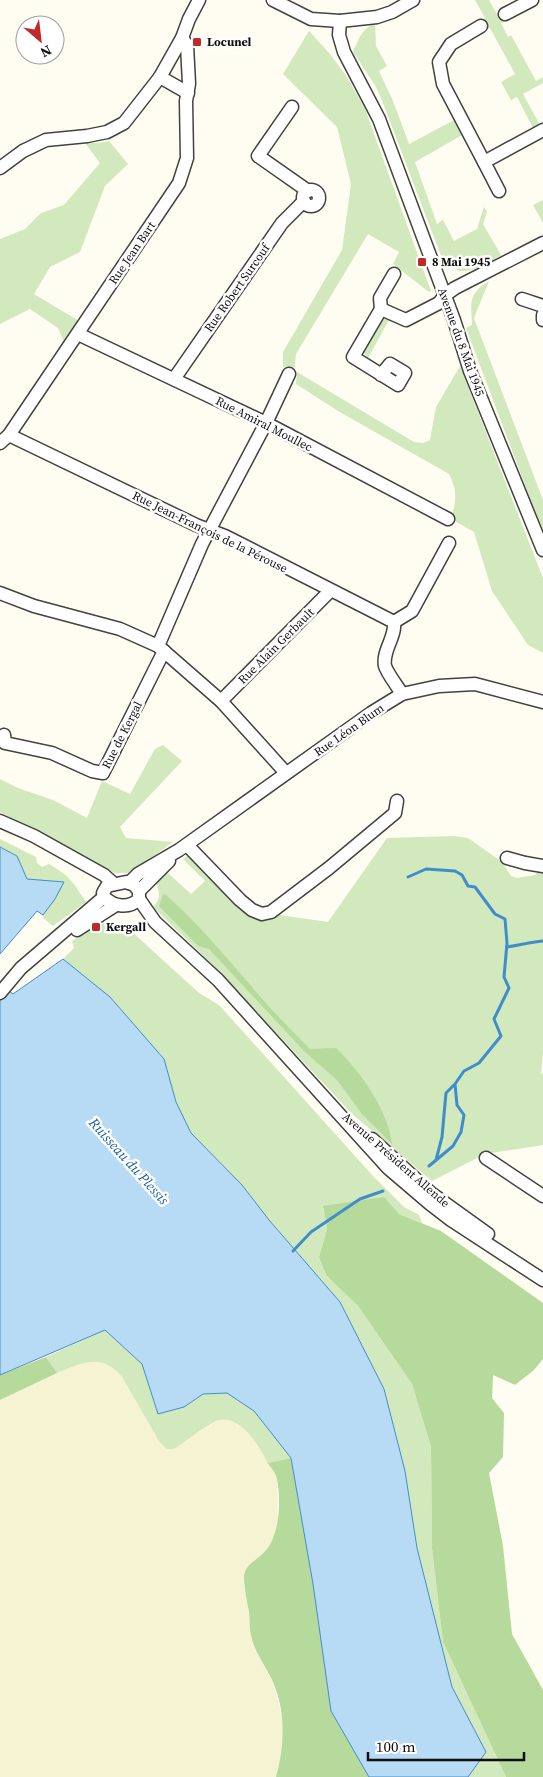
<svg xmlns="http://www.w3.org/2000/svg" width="543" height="1777" font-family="'Source Serif 4',serif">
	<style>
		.farmland { fill: #f5f3d2 }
		.green { fill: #d1e9bc }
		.forest { fill: #b5da9b }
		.water { fill: #b8dbf5; stroke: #408dcb }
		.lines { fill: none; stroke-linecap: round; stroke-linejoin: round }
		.stream { stroke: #408dcb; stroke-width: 3 }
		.minor-casing { stroke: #424242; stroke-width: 15 }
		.minor { stroke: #fff; stroke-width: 12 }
		.poi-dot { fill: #be292a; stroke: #fff; stroke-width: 2 }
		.labels { text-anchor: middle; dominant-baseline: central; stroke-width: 5; stroke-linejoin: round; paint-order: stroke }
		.poi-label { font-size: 12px; font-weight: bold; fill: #0f0f0f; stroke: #fff; text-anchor: start }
		.street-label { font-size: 12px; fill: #0f0f0f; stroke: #fff }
		.water-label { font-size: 14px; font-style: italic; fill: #1a5fa0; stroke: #fff }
	</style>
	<rect width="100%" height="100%" fill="#fffdf2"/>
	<path class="farmland" d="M97,1360L108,1364L116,1369L122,1377L159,1441L166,1449L201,1431L218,1420L227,1419L237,1421L260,1447L277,1477L278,1527L272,1542L266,1552L246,1568L243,1580L249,1614L251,1635L261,1660L272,1681L280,1708L284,1732L280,1763L276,1777H0V1400L57,1373L79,1364Z"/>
	<g class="green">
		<path d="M475,0H489L497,14L502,10L507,19L501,23L508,37L511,35L536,81L543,77V83L523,94L540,125L533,128L517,97L511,100L501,82L515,74L490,28L485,30L480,21L485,18Z"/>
		<path d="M375,24L376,46L387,66L379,71L393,101L409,144L456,119L464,134L415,162L437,224L443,220L454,241L477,229L484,207L487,212L483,224L501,255C490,261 467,277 456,269C454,267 451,262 449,259L443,261L381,98L375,85L353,52C358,41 362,27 375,24Z"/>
		<path d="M309,31L330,54L347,77L365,109L431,291L429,292L393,264L399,252L368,234L296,354L294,371L283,367V352L342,250L351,184L337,127L283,74Z"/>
		<path d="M109,141L128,164L105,186L80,252L50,267L34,294L79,321L64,342L58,328L30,309L0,324V239L25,229L41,213L64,205L100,163L85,143H98Z"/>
		<path d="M543,200V223L533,205Z"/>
		<path d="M489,281L474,318L543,500V533L466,328L472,325C471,302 468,294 489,281Z"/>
		<path d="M385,319L389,320L368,358L364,353V350L381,321Z"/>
		<path d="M460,366L543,578V653L528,645L492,591L474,532L451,519C456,501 458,491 449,474L338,411L296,384L297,372L414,442L423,443L430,440L436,407Z"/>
		<path d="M163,745L182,761L120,827L126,838L173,842L135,869L127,873H115L0,812V779L18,788L53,800L87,818L102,781L130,794L155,749Z"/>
		<path d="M454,836L468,838L502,862L511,876L517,878L535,875L540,869L543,870V1053L541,1074L543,1073V1145L485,1154L432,1181L352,1114L212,964L153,907C161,899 160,893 156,883L168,873L191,894L205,881L183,859L188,855L246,910L265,920L280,915L328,922L387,838Z"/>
		<path d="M0,839L36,857L37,863L42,867L49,864C71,877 72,881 86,902L53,926L43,918V915L55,899L27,879L17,856L0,847Z"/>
		<path d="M101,922L130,930L199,993L219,1005L373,1176L404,1207L419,1215L422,1223L399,1214L323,1207L327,1229L319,1257L326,1275L358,1306L412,1384L431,1447L432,1549L443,1642L506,1777H468L486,1752L452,1687L417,1548L405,1471L384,1389L340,1302L269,1220L242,1185L191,1133L176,1102L164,1059L110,997L63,959L74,948L72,941Z"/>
		<path d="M105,1330L142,1364L158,1414L184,1407L203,1394L227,1393L254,1411L291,1458L268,1463C259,1446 241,1415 219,1420C211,1422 183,1443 174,1449H166L159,1441L122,1377C102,1352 82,1363 57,1373L46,1357Z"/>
	</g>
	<g class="forest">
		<path d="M163,894L166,895C198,923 224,955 252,987C270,1009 290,1029 310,1049L336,1048C360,1071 388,1110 392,1144L362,1114L337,1080L305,1052L209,949L198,946L159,906Z"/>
		<path d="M384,1197L399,1214L441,1231L543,1303V1359L534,1370L515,1385L493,1375L492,1398L504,1413L503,1457L489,1473L503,1546L512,1634L543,1690V1777H506L443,1642L432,1549L431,1447L412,1384L358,1306L326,1275L319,1257L327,1229L323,1206Z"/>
		<path d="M46,1357L57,1373L0,1400V1375Z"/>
		<path d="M291,1458L313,1584L331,1711L369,1777H276C285,1745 286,1710 272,1680C265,1665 254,1651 251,1635C249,1627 250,1619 249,1612C247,1602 245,1592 244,1581C242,1564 258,1561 267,1549C280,1532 281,1500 277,1479C276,1473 271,1468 268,1463Z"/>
	</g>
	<g class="water">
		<path d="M0,847L17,856L27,879L64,882L55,899L43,915L37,911L0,954Z"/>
		<path d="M63,959L110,997L164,1059L176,1102L191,1133L242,1185L269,1220L340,1302L384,1389L405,1471L417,1548L452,1687L486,1752L468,1777H369L331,1711L313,1584L291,1458L254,1411L227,1393L203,1394L184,1407L158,1414L142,1364L105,1330L0,1375V984L13,994Z"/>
	</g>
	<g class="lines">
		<g class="stream">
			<path d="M408,877L426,869L455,871L462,875L468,886L475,887L495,914L505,919L507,943L504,977L509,988L494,1019L501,1036L479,1063L464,1071L455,1084L457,1105L464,1115L461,1132L453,1146L429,1166"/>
			<path d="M507,947C520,945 530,942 543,941"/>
			<path d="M436,1160L442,1137L446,1093L454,1085"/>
			<path d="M293,1251L311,1232L360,1199L383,1191"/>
		</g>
		<defs>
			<g id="minor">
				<path d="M273,0L311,19L340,21L377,17L392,12L413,0"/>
				<path d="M505,14L532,0"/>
				<path d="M340,21L339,35L344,52L379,119L454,320L470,371L543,550"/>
				<path d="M481,26L451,44L439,62L443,84L484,162"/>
				<path d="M160,77L188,93"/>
				<path d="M292,107L258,156L308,191"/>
				<path d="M0,168L23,151L46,140L87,136L107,132L124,123L160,77L182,38L189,19L199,0"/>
				<circle cx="311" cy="198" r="8"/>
				<path d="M499,191L484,162L543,130"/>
				<path d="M522,299L543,306"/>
				<path d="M381,309L380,298L394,274"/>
				<path d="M543,315V320"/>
				<path d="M78,334L266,423L448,519"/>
				<path d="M381,375L390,364L405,373L398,385L353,357L381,309L406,320L439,303L445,295L455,288L543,243"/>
				<path d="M174,379L282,223L304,201"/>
				<path d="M9,435L196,525L225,536L394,622C396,637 382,651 385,666C387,673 398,687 402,694"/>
				<path d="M0,443L9,435L179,183L187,158L186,101L189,84L187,45L182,38"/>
				<path d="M0,593L34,606L120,629L158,646L221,701L286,773"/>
				<path d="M394,622L412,611L449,543"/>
				<path d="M158,646L202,544L266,423L289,374"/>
				<path d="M221,701L330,591"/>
				<path d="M4,735L5,743L52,753L92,771L103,773L164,651"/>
				<path d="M0,821L34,836L104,875L114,884"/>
				<path d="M187,845L240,900L252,910L262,914L271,912L329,868L395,813L397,801"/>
				<path d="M507,858L525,863L543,866"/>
				<path d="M126,882L134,885L139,891V899C129,909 114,907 104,897L103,893L107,886Z"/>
				<path d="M129,883L138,874L179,850L371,713L402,694L439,686L475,684L543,702"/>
				<path d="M139,891L169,861"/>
				<path d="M139,899L155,922L218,980L388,1168L429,1203L451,1220L543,1280"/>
				<path d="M77,930L116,905"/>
				<path d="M0,993L21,968L104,897"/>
				<path d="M372,1139L431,1193L488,1234"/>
				<path d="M486,1158L543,1196"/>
			</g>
		</defs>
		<use href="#minor" class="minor-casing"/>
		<use href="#minor" class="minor"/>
	</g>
	<g class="poi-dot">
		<rect x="192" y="37" width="10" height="10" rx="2.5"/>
		<rect x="417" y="257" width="10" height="10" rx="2.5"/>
		<rect x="91" y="922" width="10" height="10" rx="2.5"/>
	</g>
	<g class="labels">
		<g class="poi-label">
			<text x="207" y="42">Locunel</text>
			<text x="432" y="262">8 Mai 1945</text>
			<text x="106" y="927">Kergall</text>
		</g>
		<g class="street-label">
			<text transform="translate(132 253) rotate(-56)">Rue Jean Bart</text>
			<text transform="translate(237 288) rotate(-55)">Rue Robert Surcouf</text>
			<text transform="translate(461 342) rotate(70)">Avenue du 8 Mai 1945</text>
			<text transform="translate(264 424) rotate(27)">Rue Amiral Moullec</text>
			<text transform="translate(210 532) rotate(26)">Rue Jean-François de la Pérouse</text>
			<text transform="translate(276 646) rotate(-45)">Rue Alain Gerbault</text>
			<text transform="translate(349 730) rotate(-35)">Rue Léon Blum</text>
			<text transform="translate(122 735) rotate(-63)">Rue de Kergal</text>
			<text transform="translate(396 1160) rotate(41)">Avenue Président Allende</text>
		</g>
		<g class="water-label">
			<text transform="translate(129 1161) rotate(48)">Ruisseau du Plessis</text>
		</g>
	</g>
	<g transform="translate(40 40) rotate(152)"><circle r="24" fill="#ffffff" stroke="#9f9f9f"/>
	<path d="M0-4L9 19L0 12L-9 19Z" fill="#be292a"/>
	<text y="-8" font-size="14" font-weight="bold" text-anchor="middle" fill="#0f0f0f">N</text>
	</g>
	<path d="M368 1752v8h156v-8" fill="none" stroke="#0f0f0f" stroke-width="2.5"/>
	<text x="376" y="1752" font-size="15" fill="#0f0f0f" stroke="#ffffff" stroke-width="4" paint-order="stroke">100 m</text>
</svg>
